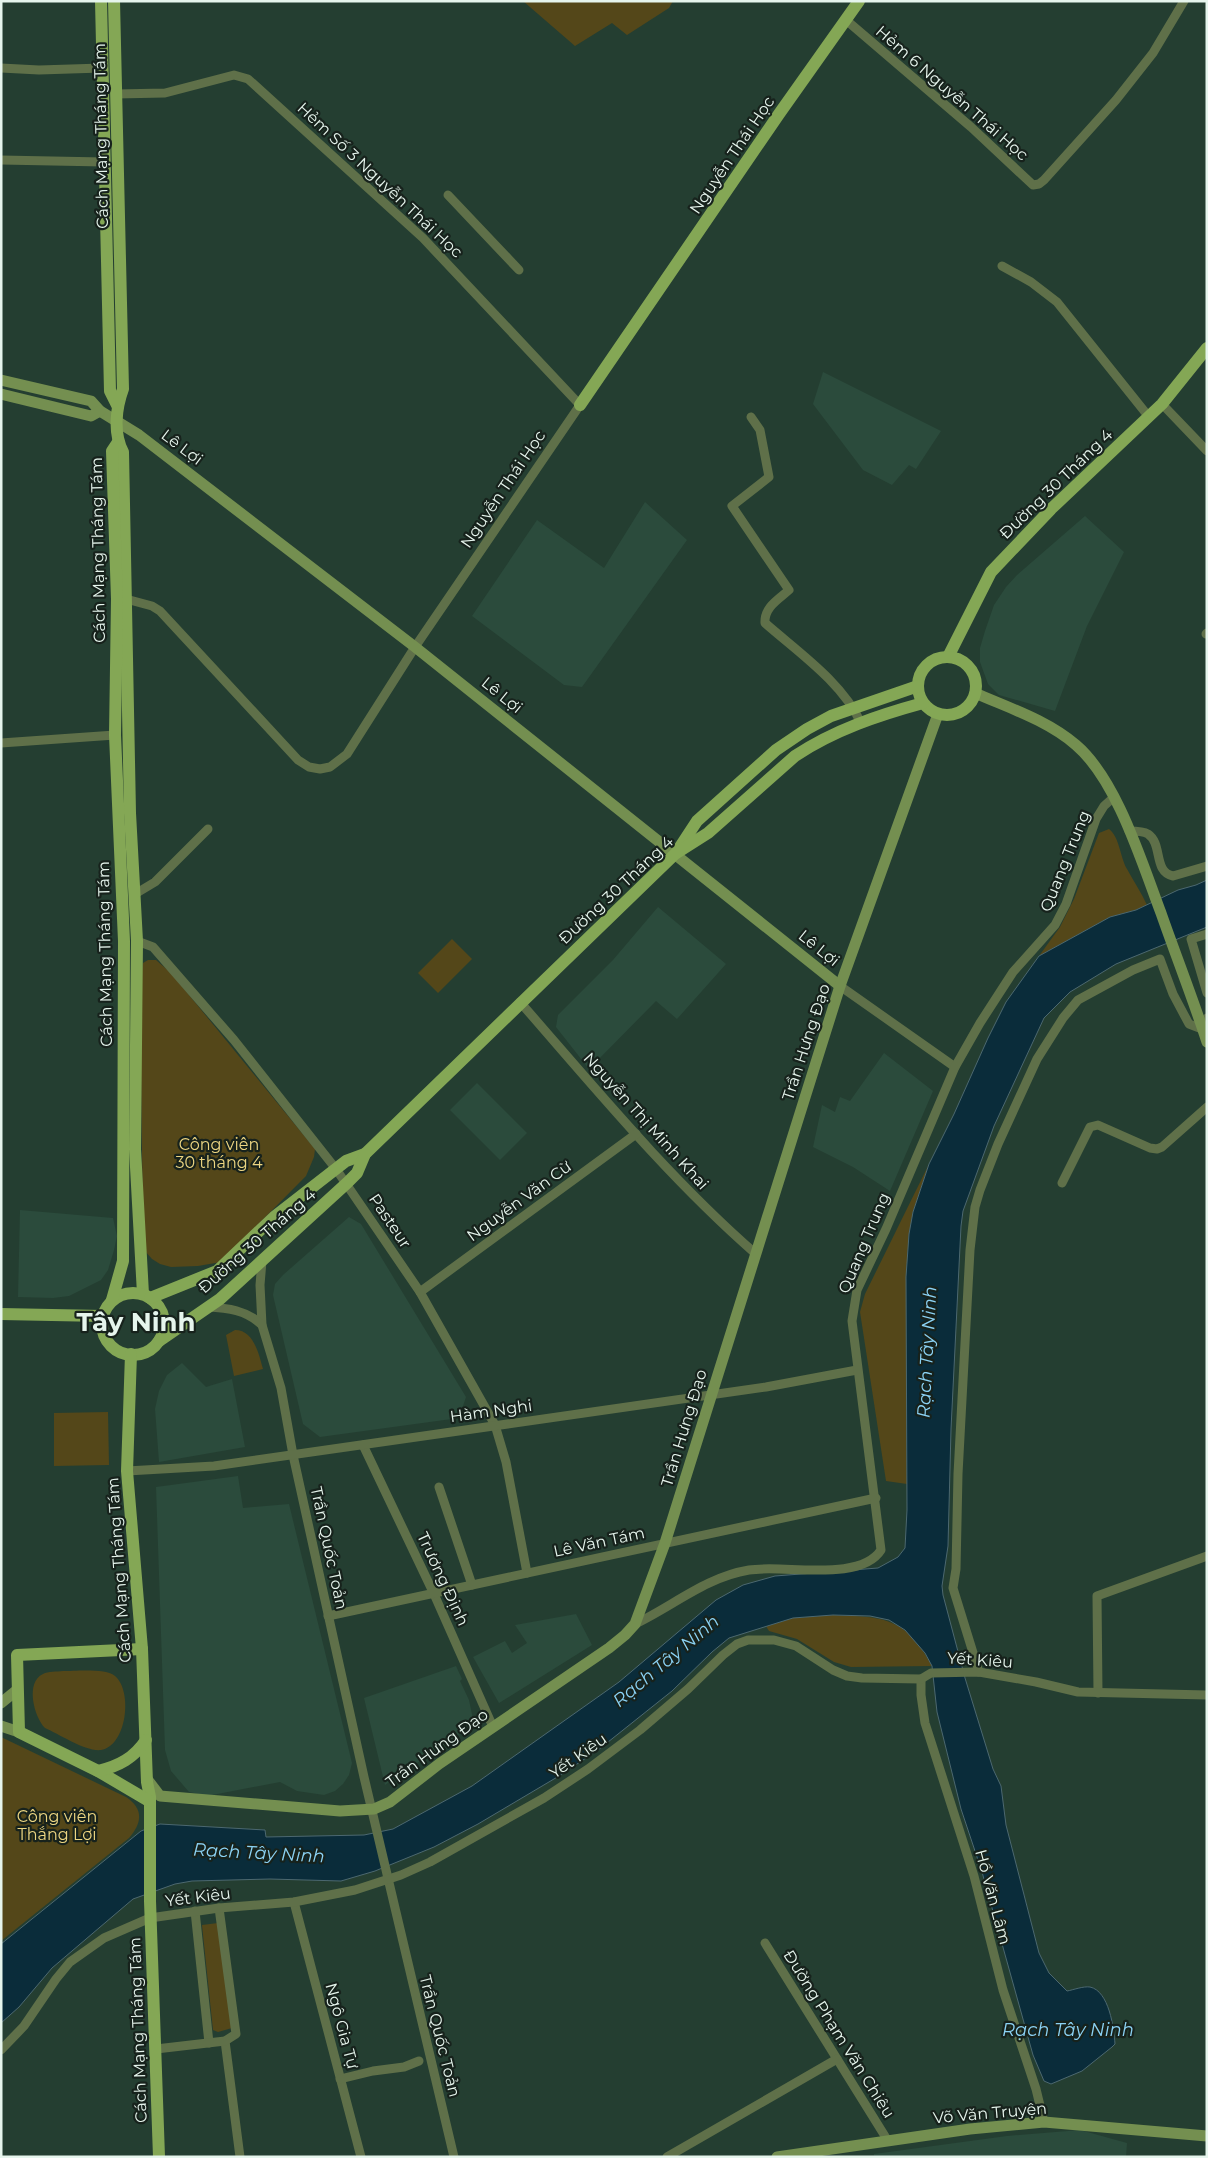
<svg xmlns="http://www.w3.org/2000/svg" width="1208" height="2158" font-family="Montserrat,sans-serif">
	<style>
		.built { fill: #2b4b3c }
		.green { fill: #544719 }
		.water { fill: #0a2c3a; stroke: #4c6870 }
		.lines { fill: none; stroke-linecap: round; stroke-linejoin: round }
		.street { stroke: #5f7049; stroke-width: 9 }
		.secondary { stroke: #748f50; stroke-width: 11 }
		.primary { stroke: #84a755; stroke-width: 12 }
		.labels { text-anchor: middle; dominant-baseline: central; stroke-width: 4.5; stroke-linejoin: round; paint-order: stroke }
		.street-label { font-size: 16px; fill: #e6f5ed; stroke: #17221c }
		.park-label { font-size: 16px; fill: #edd682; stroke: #17221c }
		.water-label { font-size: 18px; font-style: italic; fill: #8bd2f4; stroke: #17221c }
		.town-label { font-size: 26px; font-weight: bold; fill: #e6f5ed; stroke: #17221c }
	</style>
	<rect width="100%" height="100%" fill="#243e31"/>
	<g class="built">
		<path d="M823,372L941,431L916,469L909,465L892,485L863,470L813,404Z"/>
		<path d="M645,502L687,540L582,687L564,685L472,616L537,520L604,568Z"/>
		<path d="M1085,516L1124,552L1087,626L1055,711L999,695L988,684L980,662V648L985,631L994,605L1006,587L1017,575Z"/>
		<path d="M658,907L726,964L677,1019L656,1001L589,1069L556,1027L558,1015L613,960Z"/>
		<path d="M884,1053L933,1091L890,1191L853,1167L813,1147L822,1105L835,1112L840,1097L850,1101Z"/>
		<path d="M477,1083L527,1133L500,1160L450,1110Z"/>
		<path d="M20,1210L113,1218L117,1236L114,1250L108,1270L101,1280L69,1296L53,1298L18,1297Z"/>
		<path d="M349,1217L361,1224L466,1397L459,1418L320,1437L303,1424L273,1295L275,1284L283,1275Z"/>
		<path d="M182,1363L206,1387L232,1379L245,1447L159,1462L155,1409L159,1391L167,1375Z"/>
		<path d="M238,1476L243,1508L289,1504L352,1763L349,1775L343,1784L335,1791L324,1795L297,1791L280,1782L207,1796L189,1792L171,1771L165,1750L156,1487Z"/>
		<path d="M576,1614L592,1645L499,1703L473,1657L505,1641L512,1653L527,1643L515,1625Z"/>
		<path d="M456,1666L462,1679L460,1681L469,1700L474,1724L385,1785L364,1698Z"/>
		<path d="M1080,2130L1127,2143L1126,2157H874V2154L1007,2136Z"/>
	</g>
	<g class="green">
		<path d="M523,1H673L669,8L627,35L612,23L575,46Z"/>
		<path d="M1109,829C1120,838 1120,857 1127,869C1134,882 1141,892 1147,905L1136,910L1110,917L1039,956L1060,927L1074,899L1099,833Z"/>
		<path d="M452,939L472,959L438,993L418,973Z"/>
		<path d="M148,960H156L171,973L315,1149L314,1157L306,1176L221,1262L198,1266L171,1267L160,1264L152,1259L145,1251L143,1236L140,983L143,963Z"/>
		<path d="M929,1164L913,1212L909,1234L906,1277L907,1484L886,1481L860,1312L865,1294Z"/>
		<path d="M235,1330C254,1330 259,1355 263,1369L234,1376L226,1335Z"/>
		<path d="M108,1412L109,1465L54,1466V1413Z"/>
		<path d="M833,1615C884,1617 906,1617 932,1666L851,1667L834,1662L797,1639L769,1631L766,1626L793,1618Z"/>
		<path d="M63,1671C75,1671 107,1668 115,1676C133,1691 127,1746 101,1750C86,1752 59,1734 45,1728C34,1717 25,1682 43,1674C48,1671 57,1672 63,1671Z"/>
		<path d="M1,1737L126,1797C144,1809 142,1823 129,1838L1,1941Z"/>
		<path d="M218,1923L232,2028L218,2032L213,2030L202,1925Z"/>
	</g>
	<path class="water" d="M1207,880V927L1116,964L1070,992L1044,1018L994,1126L963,1211L961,1226L951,1429L948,1546L942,1586L943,1595L965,1678L993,1769L1001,1786L1006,1825L1039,1953L1049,1973L1067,1991C1073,1990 1083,1986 1090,1987C1109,1991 1114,2028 1115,2044L1112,2047L1082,2071L1051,2084L1044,2081L1033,2055L982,1872L961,1809L937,1712L932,1666L925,1653L905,1630L889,1620L870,1616L833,1615L793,1618L729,1638L712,1652L672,1691L598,1750L559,1776L478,1824L434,1847L375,1871L341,1881L270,1879L192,1881L175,1884L133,1899L52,1968L19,2007L1,2023V1944L141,1831L160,1824L265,1830L266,1837L364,1835L393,1829L472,1786L619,1682L716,1600L743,1585L775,1576L878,1568L898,1557L905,1548L907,1510L906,1277L909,1234L913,1212L929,1164L954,1114L988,1038L1006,1002L1039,956L1110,917L1136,910L1178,890L1196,885Z"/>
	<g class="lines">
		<g class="street">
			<path d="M846,20L971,127L1033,185L1039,184L1044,180L1116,100L1153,53L1184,1"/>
			<path d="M1,68L39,70L102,68"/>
			<path d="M116,94L165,93L234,75L248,79L423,238L580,405L415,647L347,754L330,767L320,769L309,767L298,760L160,611L152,606L126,599"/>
			<path d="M1,160L104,162"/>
			<path d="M448,195L519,270"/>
			<path d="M1002,266L1031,282L1057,302L1149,417"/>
			<path d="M1162,404L1207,451"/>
			<path d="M751,417L760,430L769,477L732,506L789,590C779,599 764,607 765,623C798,652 842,682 861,723"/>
			<path d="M1206,634L1207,633"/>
			<path d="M1,743L115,735"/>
			<path d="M1129,831C1135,831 1143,831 1148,834C1163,844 1153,872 1173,876L1207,866"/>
			<path d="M135,894L155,882L208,829"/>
			<path d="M1207,934L1191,939L1207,993"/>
			<path d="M137,941L153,947L234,1040L336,1169L420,1292L495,1425L506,1462L527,1573"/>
			<path d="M840,986L955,1067"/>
			<path d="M520,1002C596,1089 669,1178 756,1254"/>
			<path d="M1062,1183L1090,1127L1098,1125L1150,1148L1157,1149L1162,1147L1207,1107"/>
			<path d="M262,1261L260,1285L262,1325L281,1388L293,1455L364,1777L454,2157"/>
			<path d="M420,1292L636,1134"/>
			<path d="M207,1307C228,1308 246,1310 262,1325"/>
			<path d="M363,1445L434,1594L493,1727"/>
			<path d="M127,1471L214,1466L766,1387L857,1370"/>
			<path d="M439,1487L472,1585"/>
			<path d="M328,1616L876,1498"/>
			<path d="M635,1624C673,1606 706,1577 749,1570C783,1564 860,1583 881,1550L852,1321L857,1290L886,1229L955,1067L980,1023L1013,972L1055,925L1066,904L1096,819L1104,806L1114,797"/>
			<path d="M979,1672L953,1588L956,1569L958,1474L970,1250L975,1207L980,1190L998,1144L1037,1059L1063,1018L1078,1000L1133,970L1160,959L1173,994L1189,1024L1202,1029L1207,1018"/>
			<path d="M921,1679V1695L925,1723L974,1876L1003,1990L1036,2089L1044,2122"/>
			<path d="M1098,1693L1097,1596L1207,1556"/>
			<path d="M294,1902L361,2157"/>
			<path d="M195,1911L209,2043"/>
			<path d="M765,1943L888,2141"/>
			<path d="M225,2041L240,2157"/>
			<path d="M156,2049L225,2041L236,2034L219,1908"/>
			<path d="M1,2050L24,2026L56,1979L70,1962L104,1938L150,1918L219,1908L294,1902L355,1890L401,1875L430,1862L544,1798L588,1769L640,1730L688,1689L723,1655L737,1644L748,1640H774L796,1646L833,1670L847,1676L862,1678L921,1679L931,1673L979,1672L1036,1682L1078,1692L1207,1695"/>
			<path d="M340,2079L373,2071L404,2067L419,2061"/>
			<path d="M667,2157L837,2059"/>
		</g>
		<g class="secondary">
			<path d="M1,380L91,401L100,411L139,435L415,647L840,986"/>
			<path d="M1,394L91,416L100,411"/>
			<path d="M975,693C1009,708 1047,720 1076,745C1117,780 1142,863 1161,913C1176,956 1193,999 1207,1042"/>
			<path d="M1,1703L17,1690"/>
			<path d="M1,1726L19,1732"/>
			<path d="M147,1779L160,1796L340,1811L374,1809L390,1802L439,1764L609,1648L625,1635L635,1624L665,1543L840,986L938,714"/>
			<path d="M777,2157L970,2129L1044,2122L1207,2136"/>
		</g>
		<g class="primary">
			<path d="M101,1L110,391L117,405"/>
			<path d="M114,1L123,389C116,408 113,433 123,452L130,813L137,941L135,1149L143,1294"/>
			<path d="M580,405L779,114L859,1"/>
			<path d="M948,657L991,572L1051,509L1162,404L1207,348"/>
			<circle cx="947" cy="686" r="29"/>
			<path d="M678,850L697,821L776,750L807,729L831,716L918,686"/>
			<circle cx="133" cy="1324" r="31"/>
			<path d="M150,1298L217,1271L274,1217L346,1161L365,1154"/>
			<path d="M112,1300L123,1261L124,941L115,735L117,599L112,451L118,442"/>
			<path d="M1,1314L103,1316"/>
			<path d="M159,1341L220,1299L347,1183L357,1173L365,1154L675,854L708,833L795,756C834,730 879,715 923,703"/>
			<path d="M131,1354L127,1471L142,1649L147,1782L150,1797V1901L159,2157"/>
			<path d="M142,1649L17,1655L19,1732L98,1771L149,1801"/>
			<path d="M98,1771C119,1766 134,1758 146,1740"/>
		</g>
	</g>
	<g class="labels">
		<g class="street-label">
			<text transform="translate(952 93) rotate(41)">Hẻm 6 Nguyễn Thái Học</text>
			<text transform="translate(101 136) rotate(-91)">Cách Mạng Tháng Tám</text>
			<text transform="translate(732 155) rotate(-56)">Nguyễn Thái Học</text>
			<text transform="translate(380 180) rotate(43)">Hẻm Số 3 Nguyễn Thái Học</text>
			<text transform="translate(182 447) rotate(37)">Lê Lợi</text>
			<text transform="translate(1056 484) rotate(-44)">Đường 30 Tháng 4</text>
			<text transform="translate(503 489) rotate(-56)">Nguyễn Thái Học</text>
			<text transform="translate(98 550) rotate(-91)">Cách Mạng Tháng Tám</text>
			<text transform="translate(502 695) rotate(39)">Lê Lợi</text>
			<text transform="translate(1065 861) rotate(-68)">Quang Trung</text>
			<text transform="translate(616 890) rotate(-43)">Đường 30 Tháng 4</text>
			<text transform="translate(819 948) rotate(39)">Lê Lợi</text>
			<text transform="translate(105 954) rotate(-91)">Cách Mạng Tháng Tám</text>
			<text transform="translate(806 1042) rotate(-72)">Trần Hưng Đạo</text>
			<text transform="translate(646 1121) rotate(48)">Nguyễn Thị Minh Khai</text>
			<text transform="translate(519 1201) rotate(-36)">Nguyễn Văn Cừ</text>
			<text transform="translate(390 1221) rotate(56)">Pasteur</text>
			<text transform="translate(257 1241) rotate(-41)">Đường 30 Tháng 4</text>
			<text transform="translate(864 1243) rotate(-67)">Quang Trung</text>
			<text transform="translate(491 1411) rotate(-8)">Hàm Nghi</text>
			<text transform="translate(684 1428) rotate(-73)">Trần Hưng Đạo</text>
			<text transform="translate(599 1542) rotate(-12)">Lê Văn Tám</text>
			<text transform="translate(329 1548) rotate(78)">Trần Quốc Toản</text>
			<text transform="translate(119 1570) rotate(-94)">Cách Mạng Tháng Tám</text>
			<text transform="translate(443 1579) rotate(65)">Trương Định</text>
			<text transform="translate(980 1660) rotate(4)">Yết Kiêu</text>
			<text transform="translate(437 1748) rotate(-36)">Trần Hưng Đạo</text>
			<text transform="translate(578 1756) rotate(-35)">Yết Kiêu</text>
			<text transform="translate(198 1897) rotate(-7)">Yết Kiêu</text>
			<text transform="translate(993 1897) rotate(75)">Hồ Văn Lâm</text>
			<text transform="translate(342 2026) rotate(75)">Ngô Gia Tự</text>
			<text transform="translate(138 2030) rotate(-92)">Cách Mạng Tháng Tám</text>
			<text transform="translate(839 2034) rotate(58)">Đường Phạm Văn Chiêu</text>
			<text transform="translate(440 2036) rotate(76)">Trần Quốc Toản</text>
			<text transform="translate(990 2113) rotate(-5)">Võ Văn Truyện</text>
		</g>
		<g class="park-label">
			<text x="219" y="1144">Công viên<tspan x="219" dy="18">30 tháng 4</tspan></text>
			<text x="57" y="1816">Công viên<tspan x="57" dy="18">Thắng Lợi</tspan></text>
		</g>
		<g class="water-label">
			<text transform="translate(927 1352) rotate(-87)">Rạch Tây Ninh</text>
			<text transform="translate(666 1661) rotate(-40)">Rạch Tây Ninh</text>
			<text transform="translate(259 1853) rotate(3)">Rạch Tây Ninh</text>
			<text x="1068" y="2030">Rạch Tây Ninh</text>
		</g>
		<g class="town-label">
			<text x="136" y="1322">Tây Ninh</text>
		</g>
	</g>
	<rect width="1208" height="2158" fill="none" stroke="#e6f5ed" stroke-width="5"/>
</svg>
